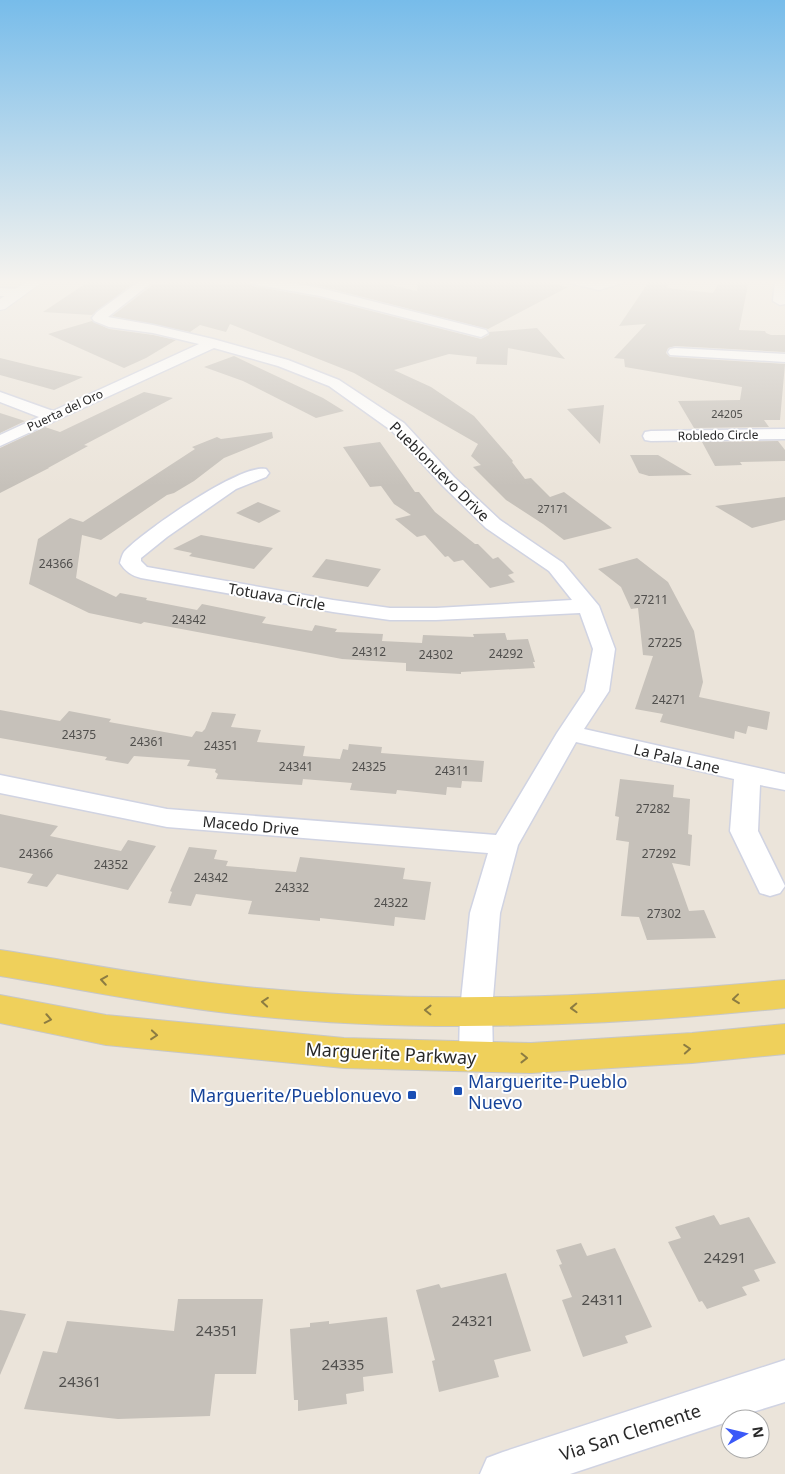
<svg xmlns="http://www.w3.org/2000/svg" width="785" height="1474" font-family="'Noto Sans',sans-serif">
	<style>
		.building { fill: #c6c1ba }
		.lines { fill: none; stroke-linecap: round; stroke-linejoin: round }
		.street-casing { stroke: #d0d3e2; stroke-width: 3 }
		.secondary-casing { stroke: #d0d3e2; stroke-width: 2 }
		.primary-casing { stroke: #c7c7c7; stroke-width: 2 }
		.street { fill: #fff; fill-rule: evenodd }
		.secondary { fill: #fff; fill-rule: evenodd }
		.primary { fill: #efd05b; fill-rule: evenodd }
		.oneway { stroke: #8c7c42 }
		.transit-dot { fill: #1a4fb4; stroke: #fff; stroke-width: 2 }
		.labels { text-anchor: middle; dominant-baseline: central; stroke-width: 4; stroke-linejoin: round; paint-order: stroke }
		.far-number-label { font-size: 11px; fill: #504f4d }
		.far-street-label { font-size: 12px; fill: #292929; stroke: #fff }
		.number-label { font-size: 12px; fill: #504f4d }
		.street-label { font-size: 15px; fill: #292929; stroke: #fff }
		.near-number-label { font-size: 15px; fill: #504f4d }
		.near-street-label { font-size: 18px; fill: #292929; stroke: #fff }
		.near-transit-label { font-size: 18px; fill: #164399; stroke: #fff; text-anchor: start }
	</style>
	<rect width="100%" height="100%" fill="#ebe4da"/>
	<g class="building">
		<path d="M91,280L135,282L92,315L43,312Z"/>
		<path d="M174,280H192L230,285L231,280H244L252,286L320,298L481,339L489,335V332L537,328L565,359L508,348L507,365L476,364L477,357L449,354L394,370L431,387L474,416L513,461L512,462L525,479L531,478L550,497L564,492L612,528L564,540L543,524L506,500L473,467L481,465L471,456L478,444L354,373L230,324L226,332L200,325L190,332L112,316L154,284L166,285Z"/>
		<path d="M285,280H369L417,291L418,280H534L568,287L488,329L320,286Z"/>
		<path d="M650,280H671L667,288L713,293L721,280H749L739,330L765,331L766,333L771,335H785V352L675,346L668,348L666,353L670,357L785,364L780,420H764L769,427L694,428L678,401L740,400L742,387L625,367L624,359L614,358L646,324L619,326Z"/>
		<path d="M92,321L109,329L153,335L176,340L146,358L124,368L48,334Z"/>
		<path d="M234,356L323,398L344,411L316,418L243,381L204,367Z"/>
		<path d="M0,358L37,367L83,377L54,390L0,375Z"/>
		<path d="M144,392L173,398L84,445L88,446L48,468H49L0,493V448L45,427L60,432Z"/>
		<path d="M604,405L600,444L567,409Z"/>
		<path d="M0,413L25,421L0,433Z"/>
		<path d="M272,432L273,438L224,458L194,481L174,493L167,495L101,540L82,535L76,578L116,597L120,593L147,598L146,600L197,610L202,604L266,617L262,623L312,631L315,625L337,629L335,632L383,634L382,641L422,643L423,635L474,637L473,634L505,633L507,640L528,639L535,662H533L535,668L461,672V674L406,671V663L342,659L144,622L141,624L89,613L29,584L38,539L70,518L83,522L195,449L192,447L217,437L221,439Z"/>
		<path d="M778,441L785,450V461L740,462L742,465L715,466L702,442Z"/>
		<path d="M380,442L415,492H419L435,512L475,544H478L493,559L498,557L514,573L508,575L515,582L490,588L463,560L454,562L448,556L445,557L425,535L417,537L395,519L411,515L394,504L381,486L370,487L343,447Z"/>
		<path d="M630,455H658L692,475L649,476L639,473Z"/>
		<path d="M785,497V520L752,528L715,506Z"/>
		<path d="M258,502L281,511L259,523L236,513Z"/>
		<path d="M201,535L273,548L254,569L189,556L192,553L173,549Z"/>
		<path d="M637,558L668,582L694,631L703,682L699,697L770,712L767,730L748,726L746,734L735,731L734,739L660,722L663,714L635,709L653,656L643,655L638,608L631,609L621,587L598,569Z"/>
		<path d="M326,559L332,560L381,569L368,587L312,577Z"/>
		<path d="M0,710L60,721L69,711L111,719L109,722L192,737L196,731L202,732L205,729L212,712L236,714L231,727L261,730L257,742L305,746L303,756L340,759L343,749L348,750L349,744L382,747L381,753L484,761L482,782L462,781L461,788L447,787L446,795L397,790L396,794L350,790L352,783L303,779L302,785L216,779L218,774L215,772L216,769L187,766L190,760L134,756L128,764L105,760L107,757L0,738Z"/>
		<path d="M620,779L674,785L673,797L690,799L688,834L692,835L690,866L672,863L689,911L704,910L716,938L647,940L639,917L621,916L629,842L616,840L619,817L615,816Z"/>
		<path d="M0,814L58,826L50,836L92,845L121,851L128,840L156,846L128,890L57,874L47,887L27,883L33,874L0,867Z"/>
		<path d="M189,847L217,850L214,859L228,861L226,866L296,872L300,857L405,868L403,879L431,882L425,920L395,917L394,926L320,918V921L248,914L252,901L196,894L191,906L168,903L172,892L170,891Z"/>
		<path d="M714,1215L720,1225L749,1217L776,1263L754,1270L760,1281L742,1287L747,1295L707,1309L702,1301L699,1302L668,1242L681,1238L675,1227Z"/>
		<path d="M581,1243L587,1256L615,1248L652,1327L625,1336L628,1343L583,1357L562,1300L572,1297L559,1265L562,1264L556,1250Z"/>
		<path d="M506,1273L531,1351L494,1360L499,1377L439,1392L432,1361L435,1360L416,1290L439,1284L441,1288Z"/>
		<path d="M178,1299H263L256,1374H215L210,1416L118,1419L24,1409L43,1351L57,1353L67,1321L174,1331Z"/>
		<path d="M0,1310L26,1314L0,1375Z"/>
		<path d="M387,1317L393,1373L363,1377L364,1391L346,1394L347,1404L298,1411V1400H294L290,1329L310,1327V1323L329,1321V1324Z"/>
	</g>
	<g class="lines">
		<defs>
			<g id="street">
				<path d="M141,280H155L108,317L153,325L213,339L288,360L339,380L404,423L454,477L500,520L563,563L599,606L615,649L609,691L584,729L785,774V790L760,785L758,831L785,886L780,893L770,896L760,893L730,831L734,779L576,742L518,845L500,913L492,1010L493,1057L488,1067L476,1071L464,1067L459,1057L460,1010L470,913L488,853L167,827L0,793V775L167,809L496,835L557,733L585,691L593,649L580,613L436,620H390L333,612L141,578C132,576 125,571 120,563C121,559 122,555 124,552C142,532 241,463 266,469L269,473L266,477L236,489L167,537L141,558V561L147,567L333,600L390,608H436L572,600L549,571L486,528L442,485L392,431L329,386L278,366L214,348L0,446V435L39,417L0,402V392L53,411L199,344L153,333L109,327L94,321L92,318L97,312Z"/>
				<path d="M246,280H274L320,288L486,330L488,333L481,337L320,296L252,284Z"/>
				<path d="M567,280L598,282L624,280L622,283L599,290L569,283Z"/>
				<path d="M775,280H785V304L780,305L773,301Z"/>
				<path d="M0,288L19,289L25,293L19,297L0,296Z"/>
				<path d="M675,348L785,354V362L670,355L668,352L670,349Z"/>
				<path d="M785,429V439L651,441L645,440L643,436L645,432L651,431Z"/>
				<path d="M785,1360V1402L730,1419V1421L570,1474H480L487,1458L503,1452Z"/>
			</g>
			<path id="secondary" d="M29,280H45L5,309L0,310V299Z"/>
			<g id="primary">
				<path d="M0,950C73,961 146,976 219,984C407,1006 598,998 785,980V1008C598,1027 406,1035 219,1012C146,1003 73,988 0,976Z"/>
				<path d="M0,995L106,1015L344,1038L531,1043L692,1033L785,1024V1054L692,1063L531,1073L344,1068L106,1045L0,1023Z"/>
			</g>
		</defs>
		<use href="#street" class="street-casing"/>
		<use href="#secondary" class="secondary-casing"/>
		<use href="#primary" class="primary-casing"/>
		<use href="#street" class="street"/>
		<use href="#secondary" class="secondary"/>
		<use href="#primary" class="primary"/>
	</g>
	<defs><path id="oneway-chevron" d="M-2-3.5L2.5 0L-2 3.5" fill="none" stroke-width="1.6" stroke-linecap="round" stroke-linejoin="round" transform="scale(1.25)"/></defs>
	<g class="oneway">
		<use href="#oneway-chevron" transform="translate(104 980) rotate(-171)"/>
		<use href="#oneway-chevron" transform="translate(736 999) rotate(174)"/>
		<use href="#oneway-chevron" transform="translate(265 1002) rotate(-175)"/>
		<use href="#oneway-chevron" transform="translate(574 1008) rotate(178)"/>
		<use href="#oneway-chevron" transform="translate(428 1010) rotate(-179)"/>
		<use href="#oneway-chevron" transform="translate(48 1019) rotate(11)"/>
		<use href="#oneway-chevron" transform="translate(154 1035) rotate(5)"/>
		<use href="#oneway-chevron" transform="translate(687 1049) rotate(-4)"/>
		<use href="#oneway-chevron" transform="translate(524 1058) rotate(1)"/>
	</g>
	<linearGradient id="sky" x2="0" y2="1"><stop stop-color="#77bcea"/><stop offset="0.58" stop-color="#f6f3ee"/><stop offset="1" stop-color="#f6f3ee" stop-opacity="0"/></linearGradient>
	<rect width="785" height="486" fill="url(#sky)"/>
	<g class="transit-dot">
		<rect x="453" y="1086" width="10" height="10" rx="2.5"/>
		<rect x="407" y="1090" width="10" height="10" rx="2.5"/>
	</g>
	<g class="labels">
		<g class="far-number-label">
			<text x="727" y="413">24205</text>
			<text x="553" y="508">27171</text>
		</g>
		<g class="far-street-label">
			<text transform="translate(65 410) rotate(-25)">Puerta del Oro</text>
			<text transform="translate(718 435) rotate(-1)">Robledo Circle</text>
		</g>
		<g class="number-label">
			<text x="56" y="563">24366</text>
			<text x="651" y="599">27211</text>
			<text x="189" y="619">24342</text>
			<text x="665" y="642">27225</text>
			<text x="369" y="651">24312</text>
			<text x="506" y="653">24292</text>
			<text x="436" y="654">24302</text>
			<text x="669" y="699">24271</text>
			<text x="79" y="734">24375</text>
			<text x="147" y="741">24361</text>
			<text x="221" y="745">24351</text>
			<text x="296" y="766">24341</text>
			<text x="369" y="766">24325</text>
			<text x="452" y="770">24311</text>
			<text x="653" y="808">27282</text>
			<text x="36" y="853">24366</text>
			<text x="659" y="853">27292</text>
			<text x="111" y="864">24352</text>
			<text x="211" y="877">24342</text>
			<text x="292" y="887">24332</text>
			<text x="391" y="902">24322</text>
			<text x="664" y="913">27302</text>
		</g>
		<g class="street-label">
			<text transform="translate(440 471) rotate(45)">Pueblonuevo Drive</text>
			<text transform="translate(277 596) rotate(10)">Totuava Circle</text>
			<text transform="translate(677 758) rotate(13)">La Pala Lane</text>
			<text transform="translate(251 825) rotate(5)">Macedo Drive</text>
		</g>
		<g class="near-number-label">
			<text x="725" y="1257">24291</text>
			<text x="603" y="1299">24311</text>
			<text x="473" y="1320">24321</text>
			<text x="217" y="1330">24351</text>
			<text x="343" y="1364">24335</text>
			<text x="80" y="1381">24361</text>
		</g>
		<g class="near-street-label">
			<text transform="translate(391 1053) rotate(3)">Marguerite Parkway</text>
			<text transform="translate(630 1432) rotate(-18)">Via San Clemente</text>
		</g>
		<g class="near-transit-label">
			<text x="468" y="1081">Marguerite-Pueblo<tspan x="468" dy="21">Nuevo</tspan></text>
			<text x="402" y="1095" text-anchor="end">Marguerite/Pueblonuevo</text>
		</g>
	</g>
	<g transform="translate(745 1434) rotate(82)"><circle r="24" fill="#ffffff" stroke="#a9a9a9"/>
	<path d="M0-4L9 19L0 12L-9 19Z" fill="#3b59f8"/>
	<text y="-8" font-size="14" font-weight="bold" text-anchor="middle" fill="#292929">N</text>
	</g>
</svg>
